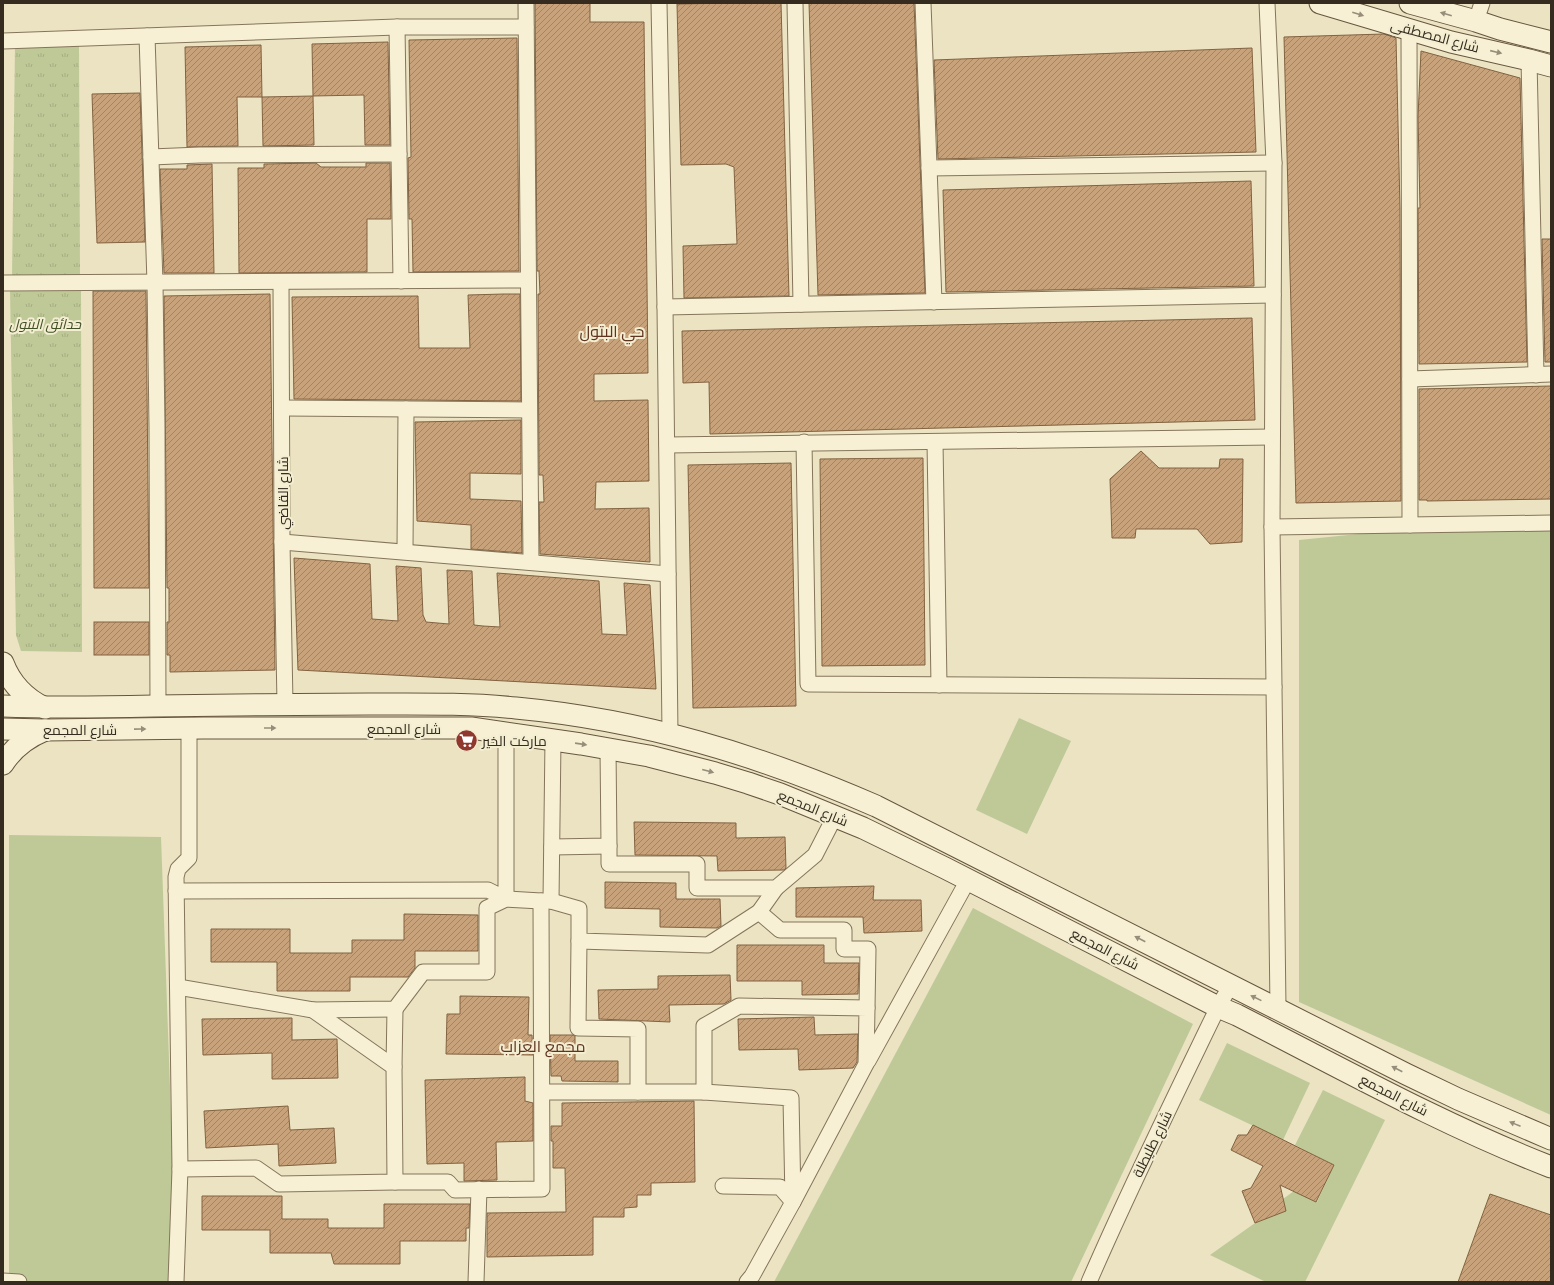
<svg xmlns="http://www.w3.org/2000/svg" width="1554" height="1285" font-family="'Source Serif 4',Cairo,serif">
	<style>
		.grass { fill: #bec997 }
		.park { fill: url(#park-tufts) }
		.building { fill: url(#building-hatch); stroke: #826241 }
		.lines { fill: none; stroke-linecap: round; stroke-linejoin: round }
		.street-casing { stroke: #84755a; stroke-width: 17 }
		.secondary-casing { stroke: #66563e; stroke-width: 23 }
		.street { stroke: #f7f0d5; stroke-width: 15 }
		.secondary { stroke: #f7f0d5; stroke-width: 21 }
		.oneway { fill: #968e7a }
		.labels { text-anchor: middle; dominant-baseline: central; stroke-width: 4; stroke-linejoin: round; paint-order: stroke }
		.street-label { font-size: 14px; fill: #352b1e; stroke: #f3edd1 }
		.park-label { font-size: 14px; font-style: italic; fill: #415025; stroke: #f3edd1 }
		.poi-label { font-size: 14px; fill: #352b1e; stroke: #f3edd1; text-anchor: start }
		.quarter-label { font-size: 16px; fill: #5f331f; stroke: #f3edd1 }
	</style>
	<defs>
		<pattern id="park-tufts" width="24" height="20" patternUnits="userSpaceOnUse"><rect width="24" height="20" fill="#bec997"/><path d="M3 7l-1-3M5 7V3M7 7l1-3M15 17l-1-3M17 17v-4M19 17l1-3" fill="none" stroke="#a4ad82"/></pattern>
		<pattern id="building-hatch" width="6" height="6" patternUnits="userSpaceOnUse"><rect width="6" height="6" fill="#c8a27a"/><path d="M-1 1l2-2M0 6l6-6M5 7l2-2" fill="none" stroke="#a38463"/></pattern>
	</defs>
	<rect width="100%" height="100%" fill="#ebe3c2"/>
	<g class="grass">
		<path d="M1551,527V1115L1299,1002V540L1378,532Z"/>
		<path d="M1019,718L1071,741L1027,834L976,810Z"/>
		<path d="M9,835L161,837L177,1282H9Z"/>
		<path d="M973,908L1193,1024L1071,1282H774Z"/>
		<path d="M1227,1043L1310,1083L1283,1140L1199,1100Z"/>
		<path d="M1323,1090L1385,1120L1305,1282H1266L1210,1255L1255,1223L1286,1211L1283,1199L1294,1191L1317,1202L1334,1165L1295,1145Z"/>
	</g>
	<g class="park">
		<path d="M79,46L80,278L12,277L15,47Z"/>
		<path d="M10,289H81L82,652L21,651L16,635Z"/>
	</g>
	<g class="building">
		<path d="M535,3H590V22H644L648,373L594,374V401L648,400L649,481L596,482L595,509L649,508L650,562L540,554L539,502H544L543,475H539L538,294H540L539,271H537Z"/>
		<path d="M735,3H781L789,296L684,298L683,246L737,244L734,167L726,164L681,165L677,4Z"/>
		<path d="M809,3H914L925,293L818,295Z"/>
		<path d="M1384,34L1396,38L1400,209L1401,501L1296,503L1284,37Z"/>
		<path d="M517,38L519,271L413,272L412,219H409L408,158L411,157L409,40Z"/>
		<path d="M388,42L390,145H365L364,95L313,96L312,44Z"/>
		<path d="M261,45L262,97H237L238,146L187,147L185,47Z"/>
		<path d="M1252,48L1256,152L938,159L934,60Z"/>
		<path d="M1421,51L1520,78L1527,362L1419,364L1418,208H1420L1418,117Z"/>
		<path d="M140,93L145,242L97,243L92,94Z"/>
		<path d="M313,96L314,145L263,146L262,97Z"/>
		<path d="M316,163L321,167H366V163H390L391,219H367V272L239,273L238,168H264V164Z"/>
		<path d="M212,164L214,273H164L160,169H187V165Z"/>
		<path d="M1251,181L1254,286L946,292L943,190Z"/>
		<path d="M1542,239H1551V362H1545Z"/>
		<path d="M93,291H146L149,588H94Z"/>
		<path d="M270,294L275,670L170,672V655H167V622H169V588H167L164,296Z"/>
		<path d="M504,294H520L521,401L294,399L292,297L418,296L419,348H470L468,295Z"/>
		<path d="M1252,318L1255,420L710,434L709,382L683,383L682,331Z"/>
		<path d="M1551,386V499L1427,501V500H1419V389Z"/>
		<path d="M521,420V474L470,473V499L521,501L522,553L471,549V525L417,521L415,422Z"/>
		<path d="M1141,451L1159,468H1219L1220,459H1243L1242,542L1210,544L1197,529H1136L1135,538H1112L1110,479Z"/>
		<path d="M923,458L925,665L822,666L820,459Z"/>
		<path d="M791,463L796,706L693,708L688,465Z"/>
		<path d="M294,558L370,564L372,619L398,621L396,566L421,568L423,615L426,622L449,624L447,570L472,571L474,625L483,626L500,627L497,573L599,581L602,634L627,635L624,583L650,585L656,689L298,670Z"/>
		<rect x="94" y="622" width="55" height="33"/>
		<path d="M634,822L736,823V838L785,837L786,868L784,870L718,871L717,856L635,855Z"/>
		<path d="M605,882L676,883V899H720L721,926L717,928L660,927V909L605,908Z"/>
		<path d="M874,886L873,900H921L922,931L864,933L863,917H796V888Z"/>
		<path d="M404,914L478,915V951H415V968L408,977H350V991H277V962H211V929H290V953H352V940H404Z"/>
		<path d="M737,945H824V963H859L858,994L802,995V981H737Z"/>
		<path d="M730,975L731,1000L724,1004L669,1005L670,1022L599,1019L598,990L658,989V976Z"/>
		<path d="M460,996L529,997L528,1035H532L533,1055L446,1054L447,1014H460Z"/>
		<path d="M814,1017L815,1035L858,1034L857,1062L853,1068L799,1070L798,1049L739,1050L738,1019Z"/>
		<path d="M292,1018V1040L337,1039L338,1078L272,1079V1053L203,1055L202,1019Z"/>
		<path d="M550,1035H573L575,1036V1061H618V1082L562,1081L561,1076H551Z"/>
		<path d="M525,1077V1101L533,1103V1141L496,1142L497,1180L464,1181V1163L427,1164L425,1080Z"/>
		<path d="M694,1101L695,1182L651,1183V1195H637V1207L624,1208V1217H593V1255L487,1257V1213L566,1212L565,1168H553V1141H551V1126H562V1103Z"/>
		<path d="M288,1106L290,1130L334,1128L336,1163L279,1166L278,1144L206,1148L204,1111Z"/>
		<path d="M1253,1125L1334,1165L1316,1202L1280,1185L1286,1211L1255,1223L1242,1191L1251,1188L1263,1166L1231,1150L1238,1135H1247Z"/>
		<path d="M1490,1194L1551,1215V1282H1458Z"/>
		<path d="M202,1196H282V1219H328V1228H384V1204H470L469,1228H466V1241H400V1264H334L331,1253H270V1230H202Z"/>
	</g>
	<g class="lines">
		<defs>
			<g id="street">
				<path d="M526,3L531,562"/>
				<path d="M659,3L665,307L670,733"/>
				<path d="M795,3L801,304"/>
				<path d="M923,3L934,302"/>
				<path d="M1267,3L1274,163L1272,527L1278,1008"/>
				<path d="M1476,21L1482,3"/>
				<path d="M397,27L401,281"/>
				<path d="M1409,30L1410,525"/>
				<path d="M147,36L155,283L157,427L158,706"/>
				<path d="M3,41L397,27H526"/>
				<path d="M1529,60L1536,375"/>
				<path d="M151,157L200,155L399,154"/>
				<path d="M929,168L1274,163"/>
				<path d="M281,282L282,542L285,704"/>
				<path d="M3,283L528,280"/>
				<path d="M665,307L1273,295"/>
				<path d="M1410,379L1551,374"/>
				<path d="M283,408L529,410"/>
				<path d="M804,442L808,684L1274,687"/>
				<path d="M935,442L939,685"/>
				<path d="M667,445L1272,437"/>
				<path d="M1272,527L1551,523"/>
				<path d="M282,542L668,574"/>
				<path d="M405,551L406,409"/>
				<path d="M609,846V864H697V888H776L815,855L835,816"/>
				<path d="M552,847L609,846L608,748"/>
				<path d="M176,891L488,890L506,899V733"/>
				<path d="M551,901L579,909V941L708,945L759,912L776,888"/>
				<path d="M759,912L780,930H844V949H868L867,1008"/>
				<path d="M579,941L578,1028L638,1029V1092"/>
				<path d="M178,987L313,1010L394,1067L395,1182L279,1184L256,1168L180,1169"/>
				<path d="M313,1010L395,1009L423,972H487V908L506,899L541,901"/>
				<path d="M868,1061L968,880"/>
				<path d="M394,1067L395,1009"/>
				<path d="M542,1092H704V1026L739,1006L867,1008L866,1064L793,1202"/>
				<path d="M704,1092L791,1098L793,1201"/>
				<path d="M395,1182H448L455,1190L542,1189L541,901H551L553,740"/>
				<path d="M723,1186L780,1187L793,1202L752,1276L747,1282"/>
				<path d="M3,1281L19,1282"/>
				<path d="M176,1282L180,1169L176,877L178,869L189,858V729"/>
				<path d="M476,1282L479,1189"/>
				<path d="M1089,1282C1129,1189 1174,1098 1218,1007L1231,985"/>
			</g>
			<g id="secondary">
				<path d="M1320,3L1451,42L1529,60L1551,66"/>
				<path d="M1410,3L1476,21L1500,29L1551,42"/>
				<path d="M3,663C11,684 24,698 45,708"/>
				<path d="M3,706C54,708 104,707 155,706C226,705 298,704 369,704C418,704 467,703 516,708C644,720 759,755 876,806L1406,1074L1458,1099L1551,1139"/>
				<path d="M3,729L45,730L203,728H471L581,744L649,756L715,773L748,783L780,794L863,828L945,868L1218,1007L1237,1015C1341,1068 1443,1125 1551,1167"/>
				<path d="M3,764C13,748 28,737 45,730"/>
			</g>
		</defs>
		<use href="#street" class="street-casing"/>
		<use href="#secondary" class="secondary-casing"/>
		<use href="#street" class="street"/>
		<use href="#secondary" class="secondary"/>
	</g>
	<defs><path id="oneway-solid" d="M-6-.8H1V-3.2L6.5 0L1 3.2V.8H-6Z"/></defs>
	<g class="oneway">
		<use href="#oneway-solid" transform="translate(1358 14) rotate(17)"/>
		<use href="#oneway-solid" transform="translate(1446 14) rotate(-164)"/>
		<use href="#oneway-solid" transform="translate(1496 52) rotate(13)"/>
		<use href="#oneway-solid" transform="translate(270 728)"/>
		<use href="#oneway-solid" transform="translate(140 729) rotate(-1)"/>
		<use href="#oneway-solid" transform="translate(581 744) rotate(8)"/>
		<use href="#oneway-solid" transform="translate(708 771) rotate(15)"/>
		<use href="#oneway-solid" transform="translate(1140 939) rotate(-153)"/>
		<use href="#oneway-solid" transform="translate(1256 998) rotate(-154)"/>
		<use href="#oneway-solid" transform="translate(1397 1069) rotate(-153)"/>
		<use href="#oneway-solid" transform="translate(1515 1124) rotate(-158)"/>
	</g>
	<defs>
		<symbol id="supermarket-disc" viewBox="-11 -11 22 22"><circle r="9.5" fill="#90372e" stroke="#f3edd1"/><path d="M-6-5.5h2.5l.6 2H6L4.5 2H-2.5L-4.4-4H-6ZM-1.5 3.2a1.3 1.3 0 1 0 .1 0ZM3 3.2a1.3 1.3 0 1 0 .1 0Z" fill="#fff"/></symbol>
	</defs>
	<g fill-rule="evenodd">
		<use href="#supermarket-disc" x="454" y="728" width="25" height="25"/>
	</g>
	<g class="labels">
		<g class="street-label">
			<text transform="translate(1435 36) rotate(15)">شارع المصطفى</text>
			<text transform="translate(283 493) rotate(-90)">شارع القاضي</text>
			<text x="404" y="729">شارع المجمع</text>
			<text x="80" y="730">شارع المجمع</text>
			<text transform="translate(813 808) rotate(22)">شارع المجمع</text>
			<text transform="translate(1105 949) rotate(27)">شارع المجمع</text>
			<text transform="translate(1394 1095) rotate(27)">شارع المجمع</text>
			<text transform="translate(1152 1144) rotate(-64)">شارع طليطلة</text>
		</g>
		<g class="park-label">
			<text x="45" y="324">حدائق البتول</text>
		</g>
		<g class="poi-label">
			<text x="482" y="741">ماركت الخير</text>
		</g>
		<g class="quarter-label">
			<text x="612" y="331">حي البتول</text>
			<text x="543" y="1046">مجمع العزاب</text>
		</g>
	</g>
	<rect width="1554" height="1285" fill="none" stroke="#352b1e" stroke-width="8"/>
</svg>
